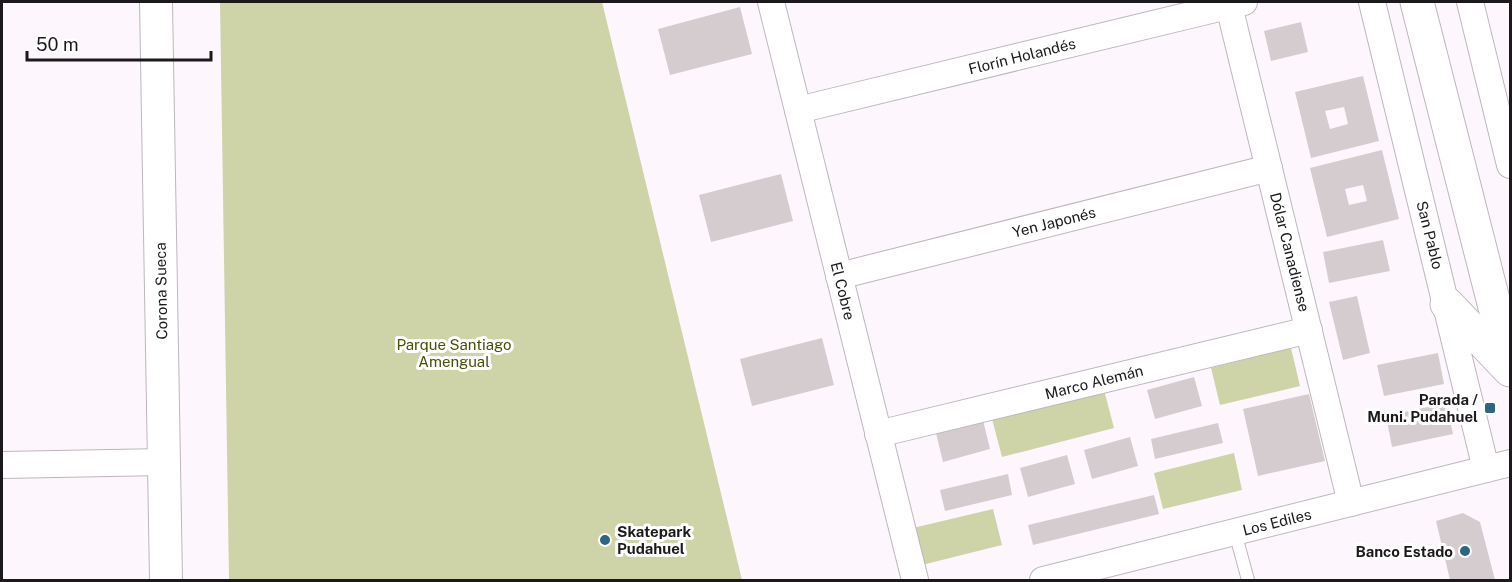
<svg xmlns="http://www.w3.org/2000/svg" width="1512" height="582" font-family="'Public Sans',sans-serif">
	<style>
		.green { fill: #ced3a8 }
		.building { fill: #d5cccf; fill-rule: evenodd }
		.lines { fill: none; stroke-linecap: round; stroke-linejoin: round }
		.service-casing { stroke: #bdb7bd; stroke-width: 14 }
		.minor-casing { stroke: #bdb7bd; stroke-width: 28 }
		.tertiary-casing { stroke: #bdb7bd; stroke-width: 34 }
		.primary-casing { stroke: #bdb7bd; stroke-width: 35 }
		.service { stroke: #fff; stroke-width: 12 }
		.minor { stroke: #fff; stroke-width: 26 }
		.tertiary { stroke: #fff; stroke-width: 32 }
		.primary { stroke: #fff; stroke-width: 33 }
		.poi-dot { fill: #2b677e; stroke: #fff; stroke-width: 2 }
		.labels { text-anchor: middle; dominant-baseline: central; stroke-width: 6; stroke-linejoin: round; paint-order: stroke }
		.street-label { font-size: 15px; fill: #1b191b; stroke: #fff }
		.park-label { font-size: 15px; fill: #4a4f03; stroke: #fff }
		.poi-label { font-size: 15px; font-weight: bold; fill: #1b191b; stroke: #fff; text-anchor: end }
	</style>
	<rect width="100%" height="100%" fill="#fdf7fd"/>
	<g class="green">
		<path d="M220,2H602L742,580H229Z"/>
		<path d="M1291,348L1300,386L1220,405L1211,368Z"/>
		<path d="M1104,390L1114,428L1002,457L992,419Z"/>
		<path d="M1234,453L1242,490L1163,509L1154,473Z"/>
		<path d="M993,509L1002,545L922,565L913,528Z"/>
	</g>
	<g class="building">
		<path d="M740,7L752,54L670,75L658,29Z"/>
		<path d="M1301,22L1308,52L1271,61L1264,31Z"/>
		<path d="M1363,76L1379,141L1311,158L1295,92ZM1344,107L1348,124L1330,129L1325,111Z"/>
		<path d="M1382,150L1399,219L1327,237L1310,168ZM1363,185L1367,201L1349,205L1345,189Z"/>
		<path d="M781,174L793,221L711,242L699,195Z"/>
		<path d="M1383,240L1390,271L1329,283L1323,252Z"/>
		<path d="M1357,296L1370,353L1343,360L1329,302Z"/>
		<path d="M822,338L834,385L752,406L740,359Z"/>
		<path d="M1438,353L1444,384L1384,396L1377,365Z"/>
		<path d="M1194,377L1202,406L1155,419L1147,390Z"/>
		<path d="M1309,394L1325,461L1258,476L1243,409Z"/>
		<path d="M1446,403L1453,434L1392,447L1386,416Z"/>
		<path d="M983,420L990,449L943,462L936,433Z"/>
		<path d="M1218,423L1223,443L1155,459L1151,439Z"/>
		<path d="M1130,437L1138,466L1092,479L1084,450Z"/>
		<path d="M1067,455L1075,484L1028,497L1020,468Z"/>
		<path d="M1008,474L1012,495L945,511L940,490Z"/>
		<path d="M1154,495L1159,514L1033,545L1028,525Z"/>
		<path d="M1463,513L1480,522L1495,580H1450L1436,521Z"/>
	</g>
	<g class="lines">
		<defs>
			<path id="service" d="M1235,532L1248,580"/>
			<g id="minor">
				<path d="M771,2L915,580"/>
				<path d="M1228,2L1351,503"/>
				<path d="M1372,2L1486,469"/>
				<path d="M1470,2L1510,165"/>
				<path d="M798,110L1244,2"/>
				<path d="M839,276L1269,168"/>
				<path d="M878,434L1309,330"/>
				<path d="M2,465L164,462"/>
				<path d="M1043,580L1510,463"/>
			</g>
			<path id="tertiary" d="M156,2L166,580"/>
			<g id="primary">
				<path d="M1417,2L1510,366"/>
				<path d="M1447,304L1510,370"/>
			</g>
		</defs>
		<use href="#service" class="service-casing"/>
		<use href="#minor" class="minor-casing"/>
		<use href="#tertiary" class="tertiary-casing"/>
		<use href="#primary" class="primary-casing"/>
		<use href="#service" class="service"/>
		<use href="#minor" class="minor"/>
		<use href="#tertiary" class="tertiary"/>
		<use href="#primary" class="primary"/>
	</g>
	<g class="poi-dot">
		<rect x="1484" y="402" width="12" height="12" rx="3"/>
		<circle cx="605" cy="540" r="6"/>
		<circle cx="1465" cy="551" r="6"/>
	</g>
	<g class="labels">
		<g class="street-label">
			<text transform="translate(1022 56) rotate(-14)">Florín Holandés</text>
			<text transform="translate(1054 222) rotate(-14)">Yen Japonés</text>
			<text transform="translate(1430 235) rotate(76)">San Pablo</text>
			<text transform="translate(1290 252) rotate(76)">Dólar Canadiense</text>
			<text transform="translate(161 291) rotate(-91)">Corona Sueca</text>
			<text transform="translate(843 291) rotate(76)">El Cobre</text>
			<text transform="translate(1094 382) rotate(-14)">Marco Alemán</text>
			<text transform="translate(1277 522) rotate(-14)">Los Ediles</text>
		</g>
		<g class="park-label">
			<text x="454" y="344">Parque Santiago<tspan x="454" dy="17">Amengual</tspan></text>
		</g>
		<g class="poi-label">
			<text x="1478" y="399">Parada /<tspan x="1478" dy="17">Muni. Pudahuel</tspan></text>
			<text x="617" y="531" text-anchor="start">Skatepark<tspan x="617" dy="17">Pudahuel</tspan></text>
			<text x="1453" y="551">Banco Estado</text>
		</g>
	</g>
	<rect width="1512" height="582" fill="none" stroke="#1b191b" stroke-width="6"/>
	<path d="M27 51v9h184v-9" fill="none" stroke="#1b191b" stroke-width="3"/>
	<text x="36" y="51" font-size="18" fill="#1b191b" stroke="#ffffff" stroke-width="4.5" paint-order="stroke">50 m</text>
</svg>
